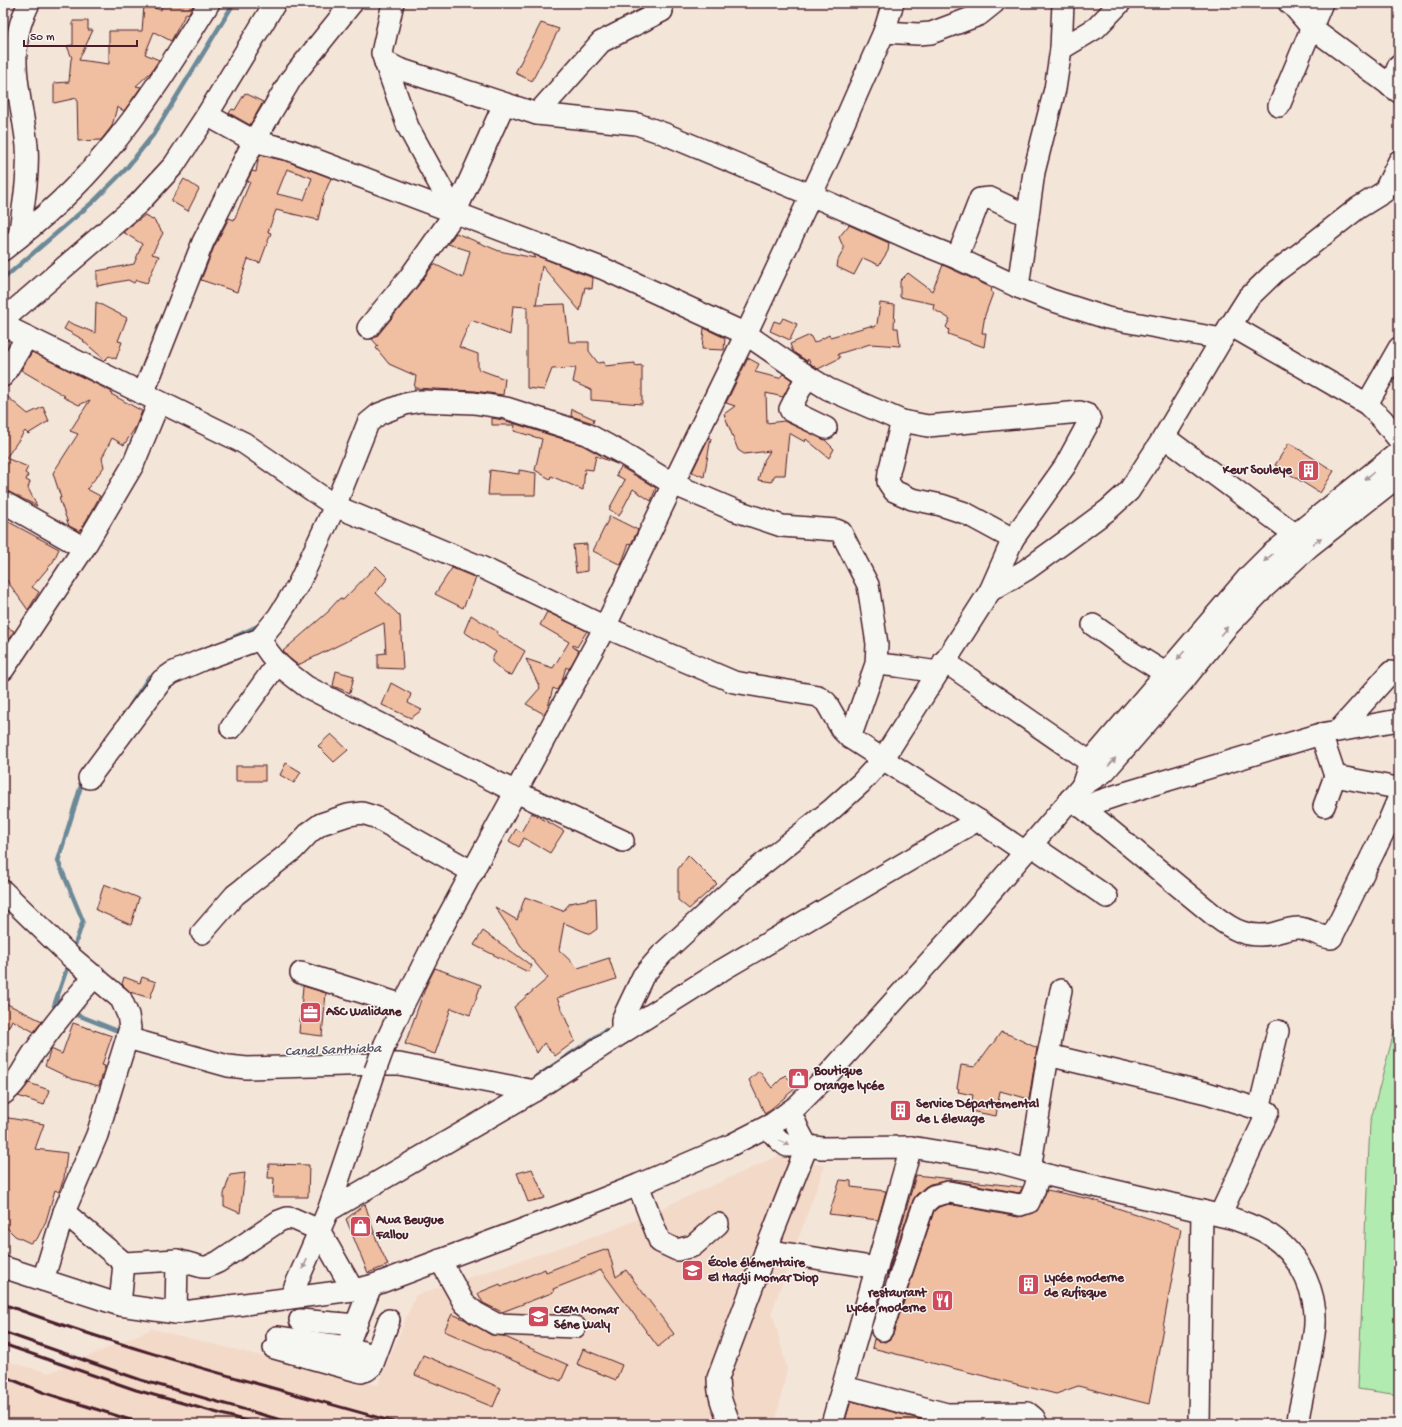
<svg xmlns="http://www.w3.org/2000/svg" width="1402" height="1427" font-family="'Gochi Hand',sans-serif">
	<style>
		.built { fill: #f3d9c8 }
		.green { fill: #b1ebb0; stroke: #7e856e }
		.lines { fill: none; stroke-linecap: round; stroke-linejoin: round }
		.stream { stroke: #6c8998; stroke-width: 4.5 }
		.building { fill: #f0bea0; stroke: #4a1f2b; fill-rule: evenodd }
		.minor-casing { stroke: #4a1f2b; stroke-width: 24 }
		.minor { stroke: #f6f6f2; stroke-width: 21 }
		.rail { stroke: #4a1f2b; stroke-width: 3 }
		.minor-bridge-casing { stroke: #4a1f2b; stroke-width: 24; stroke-linecap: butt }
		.minor-bridge { stroke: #f6f6f2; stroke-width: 21 }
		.oneway { fill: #a99598 }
		.labels { text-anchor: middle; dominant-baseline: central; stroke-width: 3; stroke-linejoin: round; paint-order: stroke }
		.poi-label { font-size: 13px; font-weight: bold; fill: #4a1f2b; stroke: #f6f6f2; text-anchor: start }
		.water-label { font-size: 14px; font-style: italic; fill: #5b5462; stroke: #f6f6f2 }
	</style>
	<rect width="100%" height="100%" fill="#f4e5d9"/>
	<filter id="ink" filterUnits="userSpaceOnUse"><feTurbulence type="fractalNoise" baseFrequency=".025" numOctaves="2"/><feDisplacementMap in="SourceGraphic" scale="8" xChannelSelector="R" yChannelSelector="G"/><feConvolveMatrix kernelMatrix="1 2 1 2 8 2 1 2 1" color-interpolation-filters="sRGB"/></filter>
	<g filter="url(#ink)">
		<path class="built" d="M780,1155L792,1161L825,1165L772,1311L787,1369L775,1424H3V1360L49,1373L152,1329L378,1385L416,1295L613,1230Z"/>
		<path class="green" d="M1399,1013V1395L1358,1389L1370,1123Z"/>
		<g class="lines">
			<g class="stream">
				<path d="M3,279L94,201L125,170L153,135L234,3"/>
				<path d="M232,638L260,625"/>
				<path d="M130,706L149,677L157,674"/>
				<path d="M73,951L83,921L58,861L83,779"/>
				<path d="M59,1008L54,1006L69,962"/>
				<path d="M70,1012L123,1033"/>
				<path d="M536,1077L606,1030"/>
			</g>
		</g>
		<g class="building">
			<path d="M162,3H195L188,14L186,13L171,41L154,32L145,54L159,60L151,72L136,86L141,87L124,111L117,107L112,126L101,140L78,141L77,98L54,103V83L69,82L71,59L72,58L67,46L73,45V21H88V30H93L79,60L109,64V31H142L144,5L161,10Z"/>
			<path d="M541,23L559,29L532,81L515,73Z"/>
			<path d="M245,93L263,102L250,125L229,113L232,109L235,110Z"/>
			<path d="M260,155L286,161L331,178L323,198L318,220L276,210L268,232L271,233L260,263L248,259L237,292L201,280L214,247L229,218L234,220L250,182L247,181L252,171L256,172L258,160ZM287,169L312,178L304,200L277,194Z"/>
			<path d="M184,179L199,189L188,211L171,201Z"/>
			<path d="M145,215L152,220L153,219L163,233L152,254L159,256L147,283L136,280L134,283L128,280L97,286V271L134,264L142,244L123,232Z"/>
			<path d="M849,225L889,243L888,251L879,265L863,258L854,275L837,267L838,260L844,249L839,237Z"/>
			<path d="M456,233L499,251L535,258L532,254L593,278L592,289L585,287L580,311L542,266L536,305L565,304L569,342H589V351L598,363L604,362L605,366L635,363V366L642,365V404L591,400V390L573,382L576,368L552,369L544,390L527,388V307L513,306L510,335L471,320L459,347L478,354V369L505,379L503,395L475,391L414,388L416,376L389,364L376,348L378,346L372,339L377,336L418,286L434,264L463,278L470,251L448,244Z"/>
			<path d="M943,265L992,288L991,292L993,293L985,315L982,333H986L984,347L948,334L949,330L946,327L950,319L933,309L934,304L900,297V281L908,273L932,291Z"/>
			<path d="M96,302L127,318L118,341L122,342L116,359L109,356L105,360L83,341L84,340L64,329L68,322L95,333Z"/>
			<path d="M880,303L895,305L894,328H898L900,346L870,344L838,354L840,358L818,369L811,364L808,359L807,361L793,352L790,344L810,335L814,343L829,335L830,337L870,326L875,327L877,324Z"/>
			<path d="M783,318L797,324L790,340L770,331L774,321L780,323Z"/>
			<path d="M704,328L725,338L724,350L702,349Z"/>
			<path d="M32,352L112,392L111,394L142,411L135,428L124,445L112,438L102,458L104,467L87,489L100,496L82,528L79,531L69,526L59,498H61L53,473L78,434L70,431L90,400L79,405L63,397L65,396L21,370Z"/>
			<path d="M748,358L759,364L755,372L779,378L783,374L792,380L783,397L766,393L767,423L784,421L825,440L834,449L829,458L806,439L805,442L789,433L785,475H775L771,482L758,480L763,462L770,451L744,454L738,450L724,414L735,406L726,403Z"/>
			<path d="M3,393L28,414L43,407L49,421L28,434L25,431L6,458L28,467L25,473L28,475L26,480L30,482L28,488L37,506L9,492L3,490Z"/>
			<path d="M572,409L594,419L593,423L571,416Z"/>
			<path d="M492,418L503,420L582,445L617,464L596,456L593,470L585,469L583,490L551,476L550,479L535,470L542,439L514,431L515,425H492Z"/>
			<path d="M709,437L711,438L704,477L692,472Z"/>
			<path d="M1289,443L1334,471L1320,493L1275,465Z"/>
			<path d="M621,467L656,488L651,501L633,489L619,516L609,509L625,480L616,475Z"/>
			<path d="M490,470L519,474V470L536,473L535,495H488Z"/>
			<path d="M610,516L638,530L631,544L629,543L621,565L593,551Z"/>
			<path d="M7,521L59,549L53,562L32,587L39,592L28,610L3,575V528Z"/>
			<path d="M587,544V571L576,573L573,545Z"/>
			<path d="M376,566L388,578L376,593L400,616L403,669L378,668V654L386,653L384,623L298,665L288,657L283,651L329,611V610L340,598L343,600Z"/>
			<path d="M452,568L476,578L463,608L435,594Z"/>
			<path d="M547,612L587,631L577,647L573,645V647L579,651L569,669L566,667L562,681L557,690L553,688L548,707L544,714L526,704L540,688L526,659L553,668L569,642L540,625Z"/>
			<path d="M471,615L498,632L497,634L525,651L512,675L506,674L492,662V658L496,652L464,632Z"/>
			<path d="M3,625L14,631L3,648Z"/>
			<path d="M336,671L354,676L350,693L333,686Z"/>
			<path d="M391,683L411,694L408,703L422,710L411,718L382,705Z"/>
			<path d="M331,734L348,750L334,762L318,746Z"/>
			<path d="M286,763L301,772L294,783L280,775Z"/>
			<rect x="236" y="766" width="29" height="15"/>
			<path d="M532,813L564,831L550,853L524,838L519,847L509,841L516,829L521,832Z"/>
			<path d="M688,855L717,884L689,909L678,900V869Z"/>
			<path d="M104,884L139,898L131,925L96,910Z"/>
			<path d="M525,897L563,911L570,903L596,898L597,929L590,934L564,923L559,950L578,968L609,958L616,979L557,998L575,1041L555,1056L544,1043L537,1053L514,1007L548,978L521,946L495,907L517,920Z"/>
			<path d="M483,931L532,966L528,972L474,945Z"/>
			<path d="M435,968L481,985L470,1015L451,1008L435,1054L405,1044L426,986Z"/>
			<path d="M124,977L140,983L142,977L156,982L150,998L130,992L122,984Z"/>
			<path d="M303,986L326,993L322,1036L299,1033Z"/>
			<path d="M3,1002L42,1021L34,1032L12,1020L3,1039Z"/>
			<path d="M73,1023L112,1036L102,1065L105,1066L99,1086L72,1079L45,1066L51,1049L62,1054Z"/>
			<path d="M1001,1032L1010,1035L1037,1048L1029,1099L1000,1091L996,1116L970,1111L973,1095L958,1092L959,1089L957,1088L961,1065L975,1067L991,1045H992Z"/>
			<path d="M759,1071L772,1088L785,1075L797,1087L765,1114L749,1080Z"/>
			<path d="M29,1083L49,1090L44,1105L18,1096Z"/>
			<path d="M3,1117L44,1124L35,1149L67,1153L64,1178L59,1192L55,1190L46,1221L37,1239L30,1243L15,1236L3,1224Z"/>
			<path d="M269,1164L309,1165L308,1197H273L274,1178H268Z"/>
			<path d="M532,1169L545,1198L528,1202L517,1173Z"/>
			<path d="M245,1173L240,1213L224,1206V1194L230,1175Z"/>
			<path d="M916,1175L1023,1187L1019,1193L951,1180L930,1184L925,1187L916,1195L913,1200L887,1276Z"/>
			<path d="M840,1180L851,1181V1187L886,1191L878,1220L829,1214Z"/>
			<path d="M1047,1190L1090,1199L1181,1229L1149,1404L1078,1386L1056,1394L872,1348L874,1339L879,1341L885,1342L890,1339L893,1334L934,1211L939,1207L949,1204L1018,1217L1023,1216L1037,1211Z"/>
			<path d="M365,1204L377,1241L388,1265L368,1273L346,1219Z"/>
			<path d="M608,1249L616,1277L626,1270L674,1334L658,1347L601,1270L553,1289L554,1292L502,1312L483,1303L478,1293L500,1284L501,1287L545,1269L546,1272L587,1256Z"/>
			<path d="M452,1314L466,1320L491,1335L503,1336L568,1365L561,1381L444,1331Z"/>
			<path d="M583,1349L622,1365L616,1380L577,1364Z"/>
			<path d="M423,1355L501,1388L493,1407L415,1375Z"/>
			<path d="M851,1401L938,1424H844Z"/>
		</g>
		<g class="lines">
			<defs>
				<g id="minor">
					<path d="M393,3L382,53L385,62L399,69L537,114L637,124L665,134L811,195L917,242L957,258L1018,287L1051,300L1107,318L1222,339"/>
					<path d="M1289,3L1294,7L1311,27L1399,92"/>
					<path d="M884,32L918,34L931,33L979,15L994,3"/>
					<path d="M1061,49L1096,28L1120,3"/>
					<path d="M385,62L408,127L455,213"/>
					<path d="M1390,86L1399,65"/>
					<path d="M1279,106L1322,3"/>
					<path d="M537,114L601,42L662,11"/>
					<path d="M207,115L254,141L290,150L604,269L746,334L807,376L828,389L902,421L928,426L1080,412L1088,415L1090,420L1065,466L1013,539"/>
					<path d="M19,237C23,208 29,175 27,146C23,107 9,65 20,26C22,18 26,10 29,3"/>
					<path d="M3,250C39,222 75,190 104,155C144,108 177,55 209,3"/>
					<path d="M957,258L980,199L990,198L1028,216"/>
					<path d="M1018,287L1034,172L1055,89L1061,49L1063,3"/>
					<path d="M3,320L139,203L174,165L207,115L275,3"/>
					<path d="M3,325L244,443L335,506L481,567L605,627L734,682L818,696L826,702L842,730L850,738L978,820L1025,852"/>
					<path d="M1230,325L1367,404L1383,420L1399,440"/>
					<path d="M368,328L409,278L455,213L504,104"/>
					<path d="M3,376L27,337"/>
					<path d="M807,376L790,409L791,411L826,428"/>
					<path d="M143,394L203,242L254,141L291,79L352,3"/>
					<path d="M1367,404L1399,348"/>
					<path d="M902,421L889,472L888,482L894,491L912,499L941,505L965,513L1013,539L990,591"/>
					<path d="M1164,437L1296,535"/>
					<path d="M3,502L84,548"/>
					<path d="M1093,625L1131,652L1165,673"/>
					<path d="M260,639C274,663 284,670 307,687L516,792L623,841"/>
					<path d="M944,661L1090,762"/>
					<path d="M876,664L897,666L938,672"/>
					<path d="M3,670L84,548L133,465L159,402"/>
					<path d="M231,728L277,664"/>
					<path d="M1339,730L1391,672"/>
					<path d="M1321,734L1335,776L1397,788L1399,792"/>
					<path d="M89,778L162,680L172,673L202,660L260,639L278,617L298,585L335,506L368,423L379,414L405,404L421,401L474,403L506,408L587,434L620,452L673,484L734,510L782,526L836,530L841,532L868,585L877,644L876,664L850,738"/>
					<path d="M1082,786L1090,762L1249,576L1270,555L1399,452"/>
					<path d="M1070,799L1082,807L1216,917C1233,930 1248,938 1271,934C1280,932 1289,928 1298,928C1309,928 1319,937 1331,938L1332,937L1388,823L1399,797"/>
					<path d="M1324,806L1335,776"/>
					<path d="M1082,807L1118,795L1321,734L1399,720"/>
					<path d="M1031,845L1107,897"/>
					<path d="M3,891L71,957L121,999L128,1015L130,1028L97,1135L64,1212L43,1280"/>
					<path d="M202,933L235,895L293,850L310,832L321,824L348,815L362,813L375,817L473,872"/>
					<path d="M301,973L403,1005"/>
					<path d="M622,1033V1020L643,976L662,954L739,883L831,810L861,783L883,759L990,591L1026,570L1062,544L1108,510L1129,491L1164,437L1222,339L1248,298L1275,272L1298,255L1358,208L1384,192L1399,161"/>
					<path d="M127,1038L228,1066L247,1068L375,1064H399L534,1091"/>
					<path d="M385,1044L403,1005L437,937L605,627L673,484L746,334L829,157L884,32L893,3"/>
					<path d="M1048,1055L1207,1093L1268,1112L1220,1215"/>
					<path d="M3,1094C19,1083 25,1063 37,1048C55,1023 74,999 95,976"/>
					<path d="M1259,1109L1278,1031"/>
					<path d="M790,1111L800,1133L807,1146"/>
					<path d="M767,1127L779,1140L787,1146H807L822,1148L911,1147L995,1161L1039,1173L1231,1218C1245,1223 1258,1227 1270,1235C1301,1256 1320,1296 1314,1334C1311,1354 1307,1374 1303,1394C1301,1404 1298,1414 1298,1424"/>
					<path d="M1030,1170L1048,1055L1061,990"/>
					<path d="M638,1185L660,1242L677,1250L693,1246L718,1224"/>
					<path d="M328,1211L534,1091L622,1033L722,970L978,820"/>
					<path d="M64,1212L124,1263L120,1305"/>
					<path d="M766,1250L877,1268"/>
					<path d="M177,1260L202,1267H207L218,1262L279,1221L287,1218L294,1219L319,1230L353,1290"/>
					<path d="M440,1260L464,1303L476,1313L496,1324L575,1327"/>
					<path d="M124,1263L177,1260L176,1313"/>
					<path d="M3,1267L120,1305L176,1313L353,1290L371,1286L567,1213L638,1185L731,1145L772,1124L797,1106L826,1077L958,930L1082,786L1104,772L1184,680L1226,628L1264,588L1310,546L1399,476"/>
					<path d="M290,1298L328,1211L375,1071"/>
					<path d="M300,1320L356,1325"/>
					<path d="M882,1330L924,1204L933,1196L949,1192L1020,1205L1029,1202L1035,1188L1039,1173"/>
					<path d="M277,1337L347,1347L375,1356"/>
					<path d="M347,1347L371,1286"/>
					<path d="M274,1348L361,1372L367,1370L372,1366L389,1320"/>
					<path d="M844,1387L947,1414L1028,1413L1034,1418L1037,1424"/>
					<path d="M730,1424C723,1407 718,1396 718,1378L766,1250L807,1146"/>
					<path d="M832,1424L911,1147"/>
					<path d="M1199,1424L1202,1211"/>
				</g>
			</defs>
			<use href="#minor" class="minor-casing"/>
			<use href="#minor" class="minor"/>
			<g class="rail">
				<path d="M3,1304C133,1352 268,1386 401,1424"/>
				<path d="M3,1332L141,1380L295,1424"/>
				<path d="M3,1344L136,1390L257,1424"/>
				<path d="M3,1376L45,1393L143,1424"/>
			</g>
			<defs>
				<path id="minor-bridge" d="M375,1071L385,1044"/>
			</defs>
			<use href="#minor-bridge" class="minor-bridge-casing"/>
			<use href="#minor-bridge" class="minor-bridge"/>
		</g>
		<defs><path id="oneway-solid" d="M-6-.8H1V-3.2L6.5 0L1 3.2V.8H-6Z"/></defs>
		<g class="oneway">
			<use href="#oneway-solid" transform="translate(1369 476) rotate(141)"/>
			<use href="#oneway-solid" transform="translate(1317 541) rotate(-37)"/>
			<use href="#oneway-solid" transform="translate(1268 558) rotate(139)"/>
			<use href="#oneway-solid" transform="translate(1224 631) rotate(-50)"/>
			<use href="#oneway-solid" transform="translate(1181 655) rotate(131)"/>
			<use href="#oneway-solid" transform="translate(1112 762) rotate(-49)"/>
			<use href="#oneway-solid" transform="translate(784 1143) rotate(26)"/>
			<use href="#oneway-solid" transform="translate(305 1264) rotate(113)"/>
		</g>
	</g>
	<defs>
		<symbol id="building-square" viewBox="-11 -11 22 22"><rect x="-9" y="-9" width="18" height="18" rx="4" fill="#d1495b" stroke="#f6f6f2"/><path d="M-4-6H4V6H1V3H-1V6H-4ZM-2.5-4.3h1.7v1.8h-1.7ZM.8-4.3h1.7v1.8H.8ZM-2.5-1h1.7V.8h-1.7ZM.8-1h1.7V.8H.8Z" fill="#fff"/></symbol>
		<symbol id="office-square" viewBox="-11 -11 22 22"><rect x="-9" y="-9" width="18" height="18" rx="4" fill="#d1495b" stroke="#f6f6f2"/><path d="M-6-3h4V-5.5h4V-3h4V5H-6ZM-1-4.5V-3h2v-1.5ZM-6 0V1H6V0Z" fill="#fff"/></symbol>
		<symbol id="shop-square" viewBox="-11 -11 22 22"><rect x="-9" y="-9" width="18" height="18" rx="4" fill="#d1495b" stroke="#f6f6f2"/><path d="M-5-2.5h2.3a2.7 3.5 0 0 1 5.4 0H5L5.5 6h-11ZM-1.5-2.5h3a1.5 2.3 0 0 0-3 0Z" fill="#fff"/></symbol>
		<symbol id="school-square" viewBox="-11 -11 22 22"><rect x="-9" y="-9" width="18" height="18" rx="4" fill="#d1495b" stroke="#f6f6f2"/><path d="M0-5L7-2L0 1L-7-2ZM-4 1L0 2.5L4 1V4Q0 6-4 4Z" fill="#fff"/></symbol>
		<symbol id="restaurant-square" viewBox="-11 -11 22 22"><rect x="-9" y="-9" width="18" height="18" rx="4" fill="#d1495b" stroke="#f6f6f2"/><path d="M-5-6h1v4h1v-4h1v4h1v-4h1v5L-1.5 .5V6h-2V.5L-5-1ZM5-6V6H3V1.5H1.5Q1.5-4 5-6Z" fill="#fff"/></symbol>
	</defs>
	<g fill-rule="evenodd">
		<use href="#building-square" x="1296" y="458" width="25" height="25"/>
		<use href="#office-square" x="298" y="1000" width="25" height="25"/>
		<use href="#shop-square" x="786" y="1066" width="25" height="25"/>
		<use href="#building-square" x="888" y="1098" width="25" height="25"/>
		<use href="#shop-square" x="348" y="1214" width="25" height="25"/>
		<use href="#school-square" x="680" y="1258" width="25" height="25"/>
		<use href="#building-square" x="1016" y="1272" width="25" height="25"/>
		<use href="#restaurant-square" x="930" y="1288" width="25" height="25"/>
		<use href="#school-square" x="526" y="1304" width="25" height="25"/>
	</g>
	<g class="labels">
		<g class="poi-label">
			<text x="1292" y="470" text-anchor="end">Keur Souleye</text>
			<text x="326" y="1012">ASC Walidane</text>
			<text x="814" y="1071">Boutique<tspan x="814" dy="15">Orange lycée</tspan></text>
			<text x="916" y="1104">Service Départemental<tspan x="916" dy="15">de L élevage</tspan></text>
			<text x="376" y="1220">Awa Beugue<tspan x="376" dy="15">Fallou</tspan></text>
			<text x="708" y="1263">École élémentaire<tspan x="708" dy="15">El Hadji Momar Diop</tspan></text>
			<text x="1044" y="1278">Lycée moderne<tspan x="1044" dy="15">de Rufisque</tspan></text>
			<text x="926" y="1293" text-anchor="end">restaurant<tspan x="926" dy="15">Lycée moderne</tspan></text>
			<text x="554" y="1310">CEM Momar<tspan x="554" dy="15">Séne Waly</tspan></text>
		</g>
		<g class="water-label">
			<text transform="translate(333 1051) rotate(-2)">Canal Santhiaba</text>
		</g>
	</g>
	<rect width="1402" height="1427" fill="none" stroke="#f6f6f2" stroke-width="16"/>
	<rect x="8" y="8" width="1386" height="1411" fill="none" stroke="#4a1f2b" stroke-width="1.5" filter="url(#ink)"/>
	<path d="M24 40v6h113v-6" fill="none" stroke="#4a1f2b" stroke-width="2"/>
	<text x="30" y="40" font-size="12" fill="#4a1f2b" stroke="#f6f6f2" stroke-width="3" paint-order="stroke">50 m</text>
</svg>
